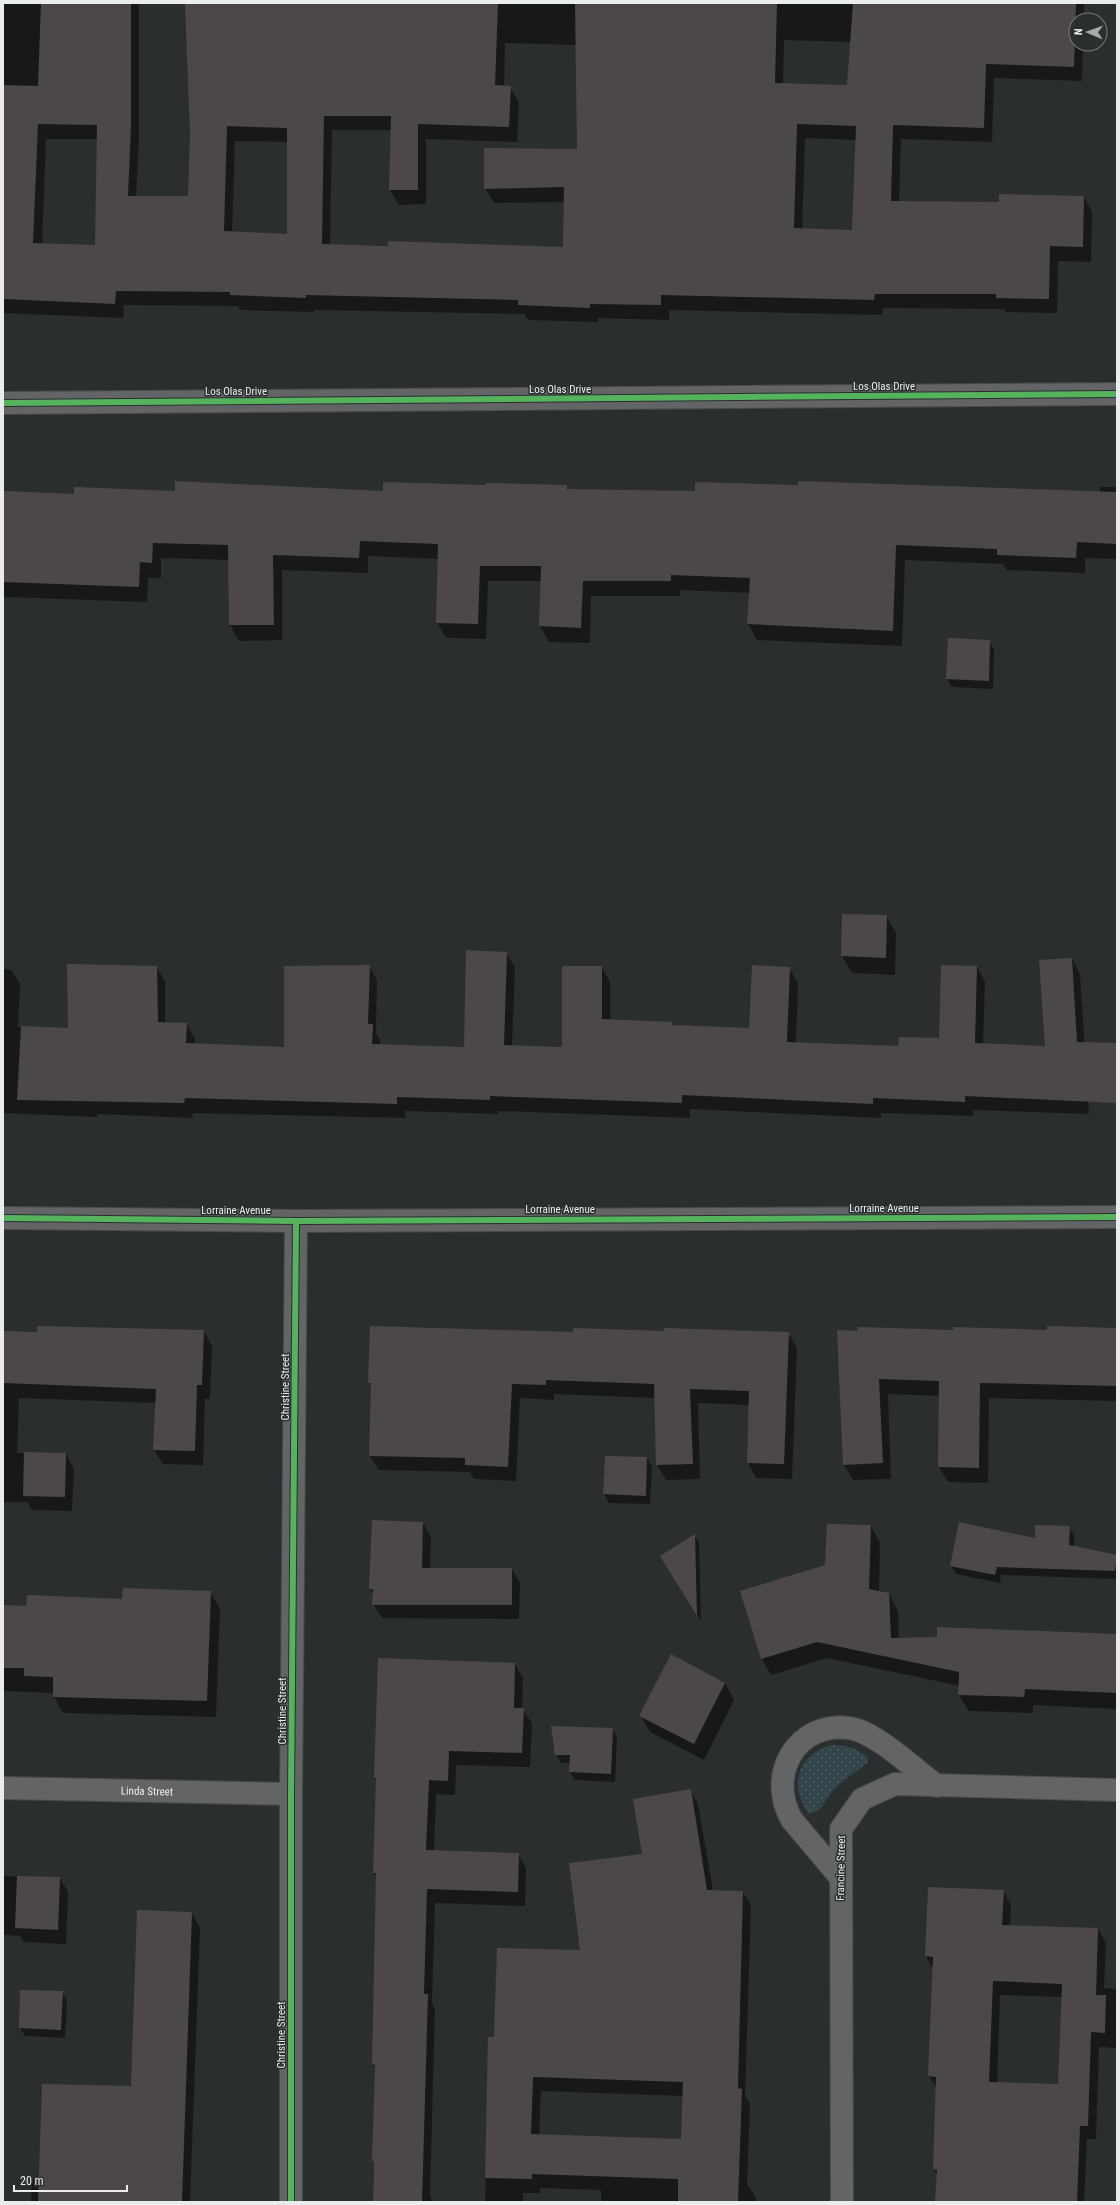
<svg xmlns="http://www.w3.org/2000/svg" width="1120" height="2205" font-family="'Roboto Condensed',sans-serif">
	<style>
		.grass { fill: url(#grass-dots) }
		.shadow { fill: #0007; fill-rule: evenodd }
		.building { fill: #4c484a; fill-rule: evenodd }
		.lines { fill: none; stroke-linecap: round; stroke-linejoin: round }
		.minor-casing { stroke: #484a4a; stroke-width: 24 }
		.minor { stroke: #626465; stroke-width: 22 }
		.cycleway-casing { stroke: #2a2f30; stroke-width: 8 }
		.cycleway { stroke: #56b35d; stroke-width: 6 }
		.labels { text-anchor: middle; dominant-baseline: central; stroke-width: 3; stroke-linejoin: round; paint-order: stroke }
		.street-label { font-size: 11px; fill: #eaedee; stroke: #2a2f30 }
	</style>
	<defs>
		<pattern id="grass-dots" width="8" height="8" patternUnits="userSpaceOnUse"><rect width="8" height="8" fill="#304449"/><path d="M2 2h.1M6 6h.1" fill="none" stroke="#4e5f64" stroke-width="1.8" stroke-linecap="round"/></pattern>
	</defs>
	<rect width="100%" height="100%" fill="#2b2e2f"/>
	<path class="grass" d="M832,1745C846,1745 858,1748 868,1758V1762C856,1773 842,1780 832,1792C825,1800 820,1815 808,1813C789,1785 797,1754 832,1745Z"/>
	<g class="shadow">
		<path d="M3,3H139V140L136,197H189L191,133L186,3H1084V20H1076V44H1083L1082,81L994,78L992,142L901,139L899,202L1000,203L1084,197L1092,212L1091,262L1058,261L1057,313L1006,312L1004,309L883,308L882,315L669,310V320L598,318V322L528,320L525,314L314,310V312L240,310L238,306L124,305L123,318L3,313ZM784,40L851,42L848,86L783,84ZM505,43L577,45L578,150L485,188L494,203L564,202V248L330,245L332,130H391L390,190L399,205L426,204V139L517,142L519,102L510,87H504ZM805,138L856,140L853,231L802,230ZM46,139H98L96,247L42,245ZM235,141L288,142V235L232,233Z"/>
		<path d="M487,486H566L569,490L696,492H1100V487H1117V559L1085,558V573L1007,570L1003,564L905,560L902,646L757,640L748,624L750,593L680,590V596H591L590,643L549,642L540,626L542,581H488L486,639L446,638L437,622L439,559L368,556V573L282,570V640L239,641L230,625L229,560L161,558V578H148L147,602L3,597V492L75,495L176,492H384Z"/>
		<path d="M989,641L994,649L993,689L952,687L947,679Z"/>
		<path d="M843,915L886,916L896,933L895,975L852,973L842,956Z"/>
		<path d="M506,953L515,967L512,1046L563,1048L602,967L610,982V1020L672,1023L673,1026L750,1029L789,968L798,983L796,1043L899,1047L940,1039L977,967L985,982L983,1045L1046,1047L1072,959L1080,974L1089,1114L973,1110V1116L881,1113V1118L690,1109V1118L498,1111V1114L405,1111V1118L193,1113L192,1118L97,1114V1117L3,1113V1124V969L11,970L20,984L18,1027L69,1029L68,965L156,967L165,981V1023L187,1024L195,1039V1045L285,1048L369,966L377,980L376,1033L380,1040V1045L465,1048Z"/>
		<path d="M1117,1328V1401L989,1398L988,1483L948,1482L939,1467L940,1396L888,1394L891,1479L853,1480L844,1465L838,1331H1048Z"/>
		<path d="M204,1331L212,1346L210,1399H205L203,1465L163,1464L154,1450L156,1403L19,1398L17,1453L66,1454L74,1469L72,1511L32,1510L27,1502H3V1332Z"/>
		<path d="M574,1333H788L797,1348L792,1479L756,1478L748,1463L750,1405L698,1403L700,1479L666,1480L657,1465L655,1398L554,1394V1400L520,1398L516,1481L474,1479L470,1472L379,1470L370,1456L372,1387L369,1382Z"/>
		<path d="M606,1457L647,1458L652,1467L650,1504L609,1503L604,1494Z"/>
		<path d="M423,1523L431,1537L430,1569H512L520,1583L519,1619L382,1618L373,1604L374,1595L370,1589Z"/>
		<path d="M871,1526L880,1543L879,1592L889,1594L898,1611L899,1639L1117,1635V1709L1033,1705V1713L969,1711L959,1695L960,1686L827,1658L771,1675L762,1659L826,1566Z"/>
		<path d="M1069,1527L1074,1535V1547L1116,1556L1117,1579L1001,1575L1000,1583L956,1574L951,1566Z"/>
		<path d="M694,1535L699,1543L701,1621L666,1564Z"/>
		<path d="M210,1592L220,1609L216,1717L63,1713L54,1697V1693L3,1691V1606L27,1607Z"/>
		<path d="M515,1664L523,1678L522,1709L532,1723L530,1767L456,1765L455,1795L436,1794L434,1851L518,1854L526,1868L525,1906L435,1903L432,2003L435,2009L430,2196L433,2202H373L376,2071L373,2064L377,1877L374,1873L377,1782L375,1778Z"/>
		<path d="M725,1683L734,1700L704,1760L650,1732L640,1715Z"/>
		<path d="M612,1729L617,1737L615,1782L575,1780L570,1772V1763H561L556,1754Z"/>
		<path d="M690,1790L698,1804L713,1891L743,1892L751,1906L745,2096L750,2104L747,2184L756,2198V2202H601V2190L540,2188V2193H523V2202H485L489,2038L494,2039L581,1951L643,1855ZM541,2091L684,2096L682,2140L539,2135Z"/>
		<path d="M3,1876L60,1878L68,1892L66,1944L24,1942L20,1936L3,1935Z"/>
		<path d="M928,1888L1003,1891L1011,1905L1010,1926L1098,1929L1106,1943L1104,1988L1117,1989V2048L1099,2047L1096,2139H1087L1084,2202H936L937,2175L934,2169L937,2089L929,2076L933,1969L926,1956ZM1000,1995L1062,1997L1059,2085L997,2084Z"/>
		<path d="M192,1913L200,1928L190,2202H31L32,2179H39L132,2087Z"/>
		<path d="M21,1991L62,1992L67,2000L65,2038L25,2036L20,2028Z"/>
	</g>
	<g class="building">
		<path d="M41,3H131V125L128,196H188L190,133L185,3H498L495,85L511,86L509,127L418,124V190H389L391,116H324L322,244L388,246V241L563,247L564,187L484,189V148L577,149L575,3H777L775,83L847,85L853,3H1076L1074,67L986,64L984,128L893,125L891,201L999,202V194L1084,196L1083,247L1050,246L1049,299L996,298V294H875L874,300L661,295V305L590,304V308L518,305V300L306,295V298L230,295V292L116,291L115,304L3,299V85L38,86ZM38,124L97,125L95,245L33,243ZM797,124L856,126L852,230L794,228ZM227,126L287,128V234L224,231Z"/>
		<path d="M175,481L383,491V482L486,485V483L567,485V489L695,491V482L798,485V481L1117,492V544L1077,542L1076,558L997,555V549L896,545L893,631L747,624L750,578L671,575V581H583L581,628L539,626L541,566H480L478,624L436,623L438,544L360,541L359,558L273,555L274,625H229L228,545L153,543L152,563L140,562L139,587L3,582V491L74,494V487L175,491Z"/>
		<path d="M948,638L990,640L989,681L946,679Z"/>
		<path d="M842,914L887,915L886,958L841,956Z"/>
		<path d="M466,950L507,952L504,1045L562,1047V966H602V1019L672,1022V1025L749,1028L752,965L790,967L787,1042L898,1046L899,1037L939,1038L941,965L977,966L975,1043L1045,1046L1039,960L1072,958L1077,1042L1117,1043V1103L965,1096V1102L873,1098V1104L682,1095V1103L490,1096V1100L397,1097V1104L185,1098L184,1103L17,1100L21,1026L68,1028L67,964L157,966L158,1022L187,1023L186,1043L284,1047V966L370,965L368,1024H373L372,1044L464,1047Z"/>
		<path d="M37,1326L204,1330L202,1385H197L195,1451L153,1450L156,1389L3,1383V1331L37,1332Z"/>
		<path d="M370,1326L573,1332V1328L664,1331V1328L789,1332L784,1464L747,1463L749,1391L690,1389L693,1464L656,1465L654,1384L546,1380V1385L512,1384L508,1467L465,1465V1458L369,1456L371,1383H368Z"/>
		<path d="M1047,1326L1117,1328V1386L980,1383L979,1468L938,1467L939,1381L879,1379L883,1463L843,1465L837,1330L857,1331L858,1327L953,1330V1327L1047,1330Z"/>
		<path d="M24,1452L66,1453L65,1497L23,1496Z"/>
		<path d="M605,1456L647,1457L646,1496L603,1494Z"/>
		<path d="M372,1520L423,1522L422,1568H512V1605H372L373,1589H369Z"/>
		<path d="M959,1522L1035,1538V1525L1070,1526L1069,1545L1117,1555L1115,1571L997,1567L995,1575L950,1566Z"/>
		<path d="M827,1524L871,1525L869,1589L889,1593L891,1638L937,1637V1627L1117,1634V1693L1025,1689L1024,1697L958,1695L959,1672L817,1642L761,1659L740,1591L825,1565Z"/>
		<path d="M695,1534L697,1616L660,1556Z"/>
		<path d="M123,1588L211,1591L207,1701L53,1697V1677L24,1676V1668H3V1605L26,1606L27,1595L122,1599Z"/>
		<path d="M671,1654L725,1683L694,1744L639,1716Z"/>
		<path d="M378,1658L515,1663L514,1708H524L522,1753L449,1751L448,1781L429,1780L426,1850L519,1853L518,1892L427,1889L424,1994H428L422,2202H373L374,2161H372L375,2065L372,2064L376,1873H373L376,1778H374Z"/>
		<path d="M551,1726L613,1728L611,1774L569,1772L570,1755H555Z"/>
		<path d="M691,1789L707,1890L743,1891L738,2088L742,2089L738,2202H678V2179L532,2174V2179L485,2178L488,2037H494L497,1948L580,1950L569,1863L642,1854L633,1799ZM533,2077L683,2082L681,2139L531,2134Z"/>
		<path d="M17,1876L60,1877L58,1930L15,1928Z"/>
		<path d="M928,1887L1004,1890L1002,1925L1098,1928L1096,1995H1106L1105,2033L1091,2032L1088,2126H1080L1077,2202H935L937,2170L933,2169L936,2077L928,2076L933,1957L925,1956ZM993,1981L1062,1984L1058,2084L989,2082Z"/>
		<path d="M137,1910L192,1912L182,2202H38L42,2084L131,2086Z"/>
		<path d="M20,1990L63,1991L61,2030L19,2028Z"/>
	</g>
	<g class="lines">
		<defs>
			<g id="minor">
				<path d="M3,403L1117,394"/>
				<path d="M3,1218L296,1221L1117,1217"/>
				<path id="s1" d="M3,1788L291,1794"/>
				<path d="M841,1878L792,1820C766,1776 796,1721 849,1728C875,1731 915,1770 937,1786"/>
				<path d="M291,2202V1794L296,1221"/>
				<path d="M842,2202L841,1829L862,1799L895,1784L1117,1790"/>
			</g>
		</defs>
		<use href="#minor" class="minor-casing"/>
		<use href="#minor" class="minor"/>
		<defs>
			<g id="cycleway">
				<path d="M3,403L1117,394"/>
				<path d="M3,1218L296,1221L1117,1217"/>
				<path d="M291,2202V1794L296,1221"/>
			</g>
		</defs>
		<use href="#cycleway" class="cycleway-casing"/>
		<use href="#cycleway" class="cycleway"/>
	</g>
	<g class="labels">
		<g class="street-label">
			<text x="884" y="386">Los Olas Drive</text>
			<text x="560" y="389">Los Olas Drive</text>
			<text x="236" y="391">Los Olas Drive</text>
			<text x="884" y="1208">Lorraine Avenue</text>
			<text x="560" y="1209">Lorraine Avenue</text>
			<text x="236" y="1210">Lorraine Avenue</text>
			<text transform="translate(285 1387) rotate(-90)">Christine Street</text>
			<text transform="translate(282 1711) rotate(-90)">Christine Street</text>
			<text stroke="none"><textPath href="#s1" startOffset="144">Linda Street</textPath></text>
			<text transform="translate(841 1868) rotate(-89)">Francine Street</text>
			<text transform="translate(281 2035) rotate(-90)">Christine Street</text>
		</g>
	</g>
	<rect width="1120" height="2205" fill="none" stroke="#eaedee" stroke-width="8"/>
	<g transform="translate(1088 32) rotate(272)"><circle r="19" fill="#2a2f30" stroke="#777b7c"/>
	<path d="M0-3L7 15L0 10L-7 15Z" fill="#a7aaab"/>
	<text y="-6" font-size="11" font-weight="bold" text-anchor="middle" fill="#eaedee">N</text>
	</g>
	<path d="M14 2185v6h113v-6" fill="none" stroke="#eaedee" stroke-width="2"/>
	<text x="20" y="2185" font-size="12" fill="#eaedee" stroke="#2a2f30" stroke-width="3" paint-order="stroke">20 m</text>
</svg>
